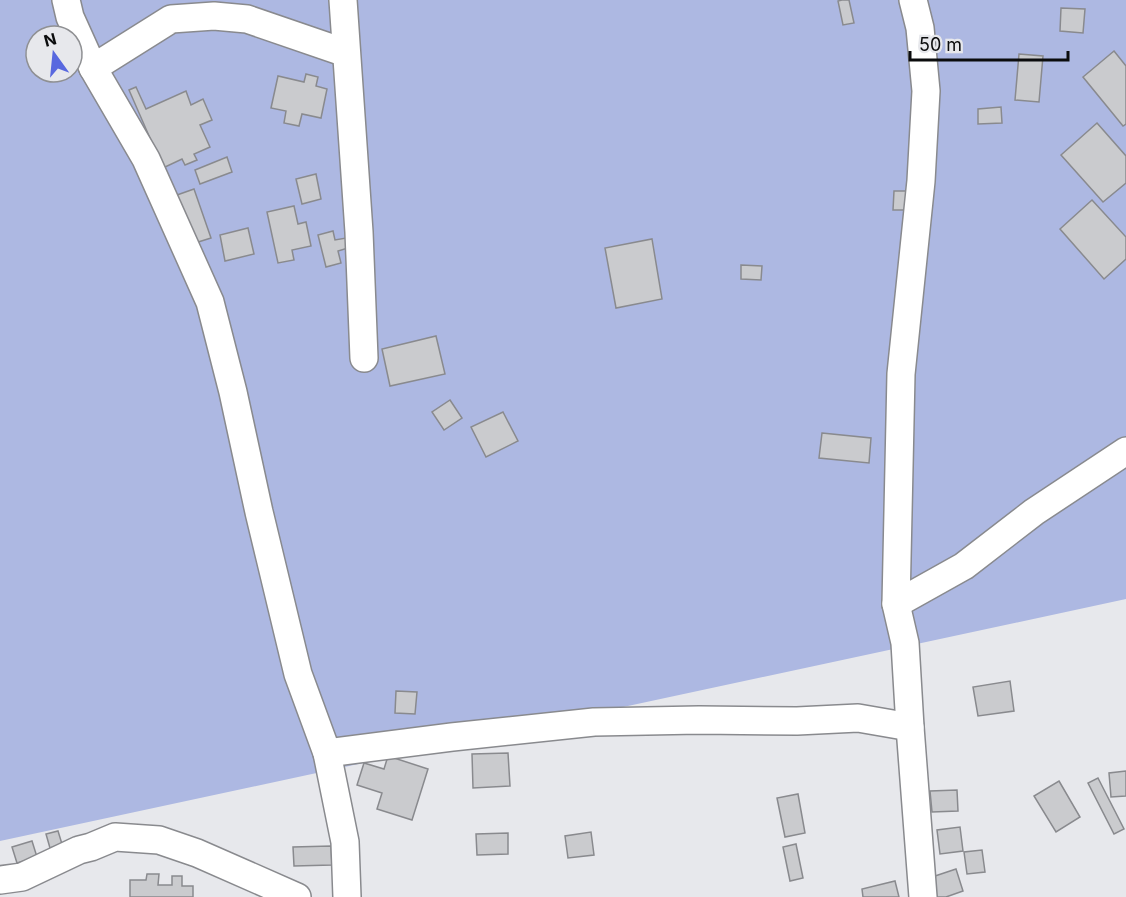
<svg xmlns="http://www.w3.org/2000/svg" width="1126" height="897" font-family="Inter,sans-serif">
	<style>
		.green { fill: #adb8e2; fill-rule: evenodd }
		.building { fill: #cacbce; stroke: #898a8e; stroke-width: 1.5 }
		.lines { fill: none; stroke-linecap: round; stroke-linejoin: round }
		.minor-casing { stroke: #898a8e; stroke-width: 30 }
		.minor { stroke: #fff; stroke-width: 27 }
	</style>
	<rect width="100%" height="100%" fill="#e7e8ec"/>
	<path class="green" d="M0,0H1126V599L0,841ZM36,36H72V72H36Z"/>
	<g class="building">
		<path d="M842,0H849L854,23L843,25L838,1Z"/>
		<path d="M1061,8L1085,9L1083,33L1060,31Z"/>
		<path d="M1114,51L1126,66V124L1123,126L1083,77Z"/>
		<path d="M1019,54L1043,56L1039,102L1015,100Z"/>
		<path d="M306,74L318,77L316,86L327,89L321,118L302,114L299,126L284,123L286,111L271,108L278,76L304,82Z"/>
		<path d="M136,87L146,109L186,91L191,105L203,99L212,120L200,125L210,147L194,154L197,160L185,165L182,159L163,168L129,90Z"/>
		<path d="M1001,107L1002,123L978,124V109Z"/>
		<path d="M1097,123L1126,156V183L1103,202L1061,155Z"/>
		<path d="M227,157L232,172L200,184L195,170Z"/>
		<path d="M316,174L321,199L302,204L296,179Z"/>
		<path d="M194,189L211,238L195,243L177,195Z"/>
		<path d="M894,191H912V210H893Z"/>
		<path d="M1092,200L1126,237V259L1104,279L1060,229Z"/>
		<path d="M294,206L298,224L306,222L311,246L292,250L294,260L278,263L267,212Z"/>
		<path d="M248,228L254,254L225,261L220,235Z"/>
		<path d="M333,231L335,240L346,238L348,248L338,251L341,263L326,267L318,235Z"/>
		<path d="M652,239L662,299L616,308L605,248Z"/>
		<path d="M741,265L762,266L761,280L741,279Z"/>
		<path d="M436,336L445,374L390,386L382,349Z"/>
		<path d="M450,400L462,418L444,430L432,412Z"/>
		<path d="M503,412L518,441L486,457L471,427Z"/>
		<path d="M822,433L871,438L869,463L819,458Z"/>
		<path d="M1010,681L1014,711L978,716L973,687Z"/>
		<path d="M396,691L417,692L415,714L395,713Z"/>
		<path d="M508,753L510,786L473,788L472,754Z"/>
		<path d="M388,756L428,769L412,820L377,809L382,793L357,785L364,763L384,769Z"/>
		<path d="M1126,771V796L1111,797L1109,773Z"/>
		<path d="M1098,778L1124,829L1114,834L1088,783Z"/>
		<path d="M1059,781L1080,817L1056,832L1034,796Z"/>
		<path d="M957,790L958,811L932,812L930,791Z"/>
		<path d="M798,794L805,833L785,837L777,798Z"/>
		<path d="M960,827L963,851L940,854L937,830Z"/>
		<path d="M58,831L62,844L50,848L46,834Z"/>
		<path d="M591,832L594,855L568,858L565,836Z"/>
		<path d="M508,833V854L477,855L476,834Z"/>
		<path d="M32,841L37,857L17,863L12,847Z"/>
		<path d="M796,844L803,878L790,881L783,847Z"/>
		<path d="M331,846L332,865L294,866L293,847Z"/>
		<path d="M982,850L985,872L967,874L964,852Z"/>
		<path d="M956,869L963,891L946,897H935L929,878Z"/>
		<path d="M147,874H159L158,885H172V876H182V886H193V897H130V880H146Z"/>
		<path d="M895,881L899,897H863L862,889Z"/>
	</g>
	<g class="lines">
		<defs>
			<g id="minor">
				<path d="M66,0L70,17L93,68L146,159L210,302L233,392L259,512L298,674L327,753L345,842L347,897"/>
				<path d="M343,0L359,232L364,358"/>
				<path d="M913,0L920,28L926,91L921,181L901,374L896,604L905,643L910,727L923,897"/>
				<path d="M93,68L171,19L214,16L247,19L346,53"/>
				<path d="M896,604L964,566L1034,512L1126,451"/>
				<path d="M327,753L452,737L594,722L699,720L797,721L858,718L910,727"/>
				<path d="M0,880L22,877L79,850L91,847L115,837L159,840L197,853L297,897"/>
			</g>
		</defs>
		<use href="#minor" class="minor-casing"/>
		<use href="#minor" class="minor"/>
	</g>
	<g transform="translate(54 54) rotate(345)"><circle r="28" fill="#e7e8ec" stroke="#8f9093" stroke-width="1.5"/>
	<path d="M0-4.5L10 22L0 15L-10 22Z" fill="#5868df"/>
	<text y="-9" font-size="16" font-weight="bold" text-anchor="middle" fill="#0b0c0d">N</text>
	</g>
	<path d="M910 51v9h158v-9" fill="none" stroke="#0b0c0d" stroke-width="3"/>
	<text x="919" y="51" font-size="18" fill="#0b0c0d" stroke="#e7e8ec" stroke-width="4.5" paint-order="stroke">50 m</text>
</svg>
